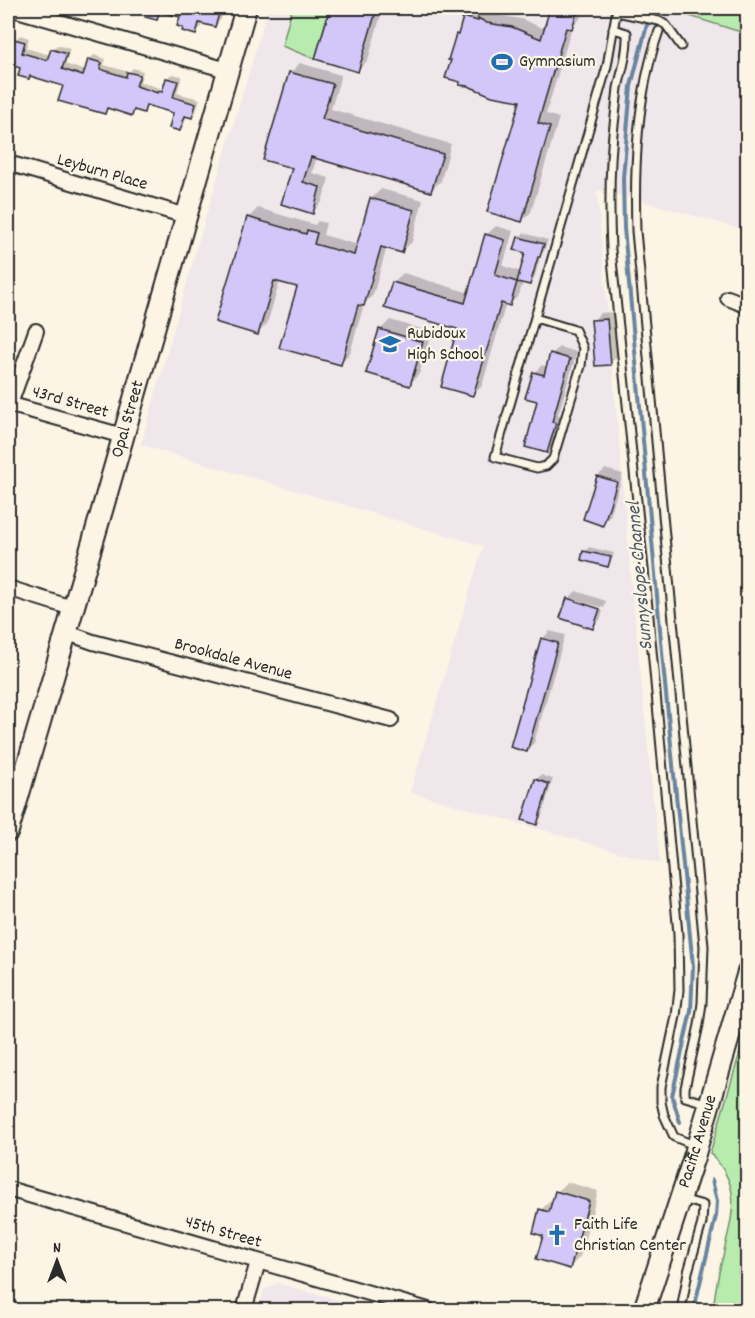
<svg xmlns="http://www.w3.org/2000/svg" width="755" height="1318" font-family="Dekko,sans-serif">
	<style>
		.built { fill: #f0e7eb }
		.green { fill: #b8ecae; stroke: #728c6c; stroke-width: 1.5 }
		.shadow { fill: #0003 }
		.lines { fill: none; stroke-linecap: round; stroke-linejoin: round }
		.stream { stroke: #68849e; stroke-width: 4 }
		.building { fill: #d3c7f9; stroke: #2b2b2b; stroke-width: 1.5 }
		.lane-casing { stroke: #2b2b2b; stroke-width: 11 }
		.street-casing { stroke: #2b2b2b; stroke-width: 18 }
		.secondary-casing { stroke: #2b2b2b; stroke-width: 24 }
		.path { stroke: #2b2b2b; stroke-width: 2; stroke-dasharray: 4.5 4.5; stroke-linecap: butt }
		.lane { stroke: #fcf5e5; stroke-width: 7 }
		.street { stroke: #fcf5e5; stroke-width: 14 }
		.secondary { stroke: #fcf5e5; stroke-width: 20 }
		.labels { text-anchor: middle; dominant-baseline: central; stroke-width: 4.5; stroke-linejoin: round; paint-order: stroke }
		.poi-label { font-size: 18px; fill: #2b2b2b; stroke: #fcf5e5; text-anchor: start }
		.street-label { font-size: 18px; fill: #2b2b2b; stroke: #fcf5e5 }
		.water-label { font-size: 20px; font-style: italic; fill: #495865; stroke: #fcf5e5 }
	</style>
	<rect width="100%" height="100%" fill="#fcf5e5"/>
	<filter id="ink" filterUnits="userSpaceOnUse"><feTurbulence type="fractalNoise" baseFrequency=".0167" numOctaves="2"/><feDisplacementMap in="SourceGraphic" scale="12" xChannelSelector="R" yChannelSelector="G"/><feConvolveMatrix kernelMatrix="1 2 1 2 8 2 1 2 1" color-interpolation-filters="sRGB"/></filter>
	<g filter="url(#ink)">
		<g class="built">
			<path d="M268,8H747V231L632,198L597,190L632,589L660,864L410,792L483,546L141,445L198,243Z"/>
			<path d="M278,1283L373,1310H258L264,1290Z"/>
		</g>
		<g class="green">
			<path d="M292,8H330L315,59L282,46Z"/>
			<path d="M680,8H747V34L683,14Z"/>
			<path d="M747,1029V1310H713C715,1292 718,1274 723,1256C732,1214 744,1188 710,1153Z"/>
		</g>
		<g class="shadow">
			<path d="M150,8H225L221,19L215,26L203,22L201,27L195,33L182,16L163,12L156,19L147,16Z"/>
			<path d="M332,8H383L368,60L358,70L317,58Z"/>
			<path d="M551,8H584L580,19L572,27L546,114L559,118L531,212L522,221V99L457,35L461,31L464,18L473,9L486,12L488,10L496,15L521,19L545,29Z"/>
			<path d="M20,35L29,38L26,48L50,55L52,50L57,45L70,49L65,64L86,71L89,60L94,55L106,59L104,65L129,72L133,68L143,71L140,82L163,89L167,78L172,74L182,76L177,93L200,99L196,112L192,116L187,115L184,125L180,130L175,112L149,105L144,111L137,109L132,114L110,107L105,113L64,85L32,75L29,77L22,67L8,63V49L12,50L15,40Z"/>
			<path d="M300,63L341,75L331,109L451,144L441,181L431,190L317,157L312,173L329,178L322,202L312,212L293,167L290,73Z"/>
			<path d="M381,189L423,200L412,242L402,251L387,247L373,295L364,304L350,353L340,363L298,286L280,281L267,324L258,333L248,218L258,208L315,225L318,221L326,223L323,235L359,245L371,199Z"/>
			<path d="M496,226L513,231L503,266L522,272L527,252L519,237L524,233L548,240L544,251L541,254L534,279L530,284L523,282L519,295L510,304L506,303L482,386L473,395L459,328L393,283L403,273L470,293L486,235Z"/>
			<path d="M614,312L618,356L610,363L593,321L600,313Z"/>
			<path d="M390,320L432,332L419,374L409,385L380,330Z"/>
			<path d="M559,347L577,352L558,415L562,416L554,444L547,451L534,373L542,365L548,367L552,354Z"/>
			<path d="M605,469L623,474L610,516L602,524L598,476Z"/>
			<path d="M589,547L614,553L612,560L608,565L585,552Z"/>
			<path d="M576,591L606,601L604,608L570,598V601L603,611L600,620L593,627L568,599Z"/>
			<path d="M550,631L565,635L534,743L526,750L542,639Z"/>
			<path d="M541,775L553,779L541,818L537,823L536,780Z"/>
			<path d="M567,1182L598,1191L580,1257L570,1267L545,1235L541,1210L551,1200L554,1201L557,1192Z"/>
		</g>
		<g class="lines">
			<g class="stream">
				<path d="M650,13L651,8"/>
				<path d="M647,25L631,86L623,178L624,228L664,674L693,966L691,1011L672,1096L680,1122"/>
				<path d="M696,1310V1300L716,1216L717,1201L712,1180"/>
			</g>
		</g>
		<g class="building">
			<path d="M148,8H207L220,11L215,27L199,23L196,35L182,31L183,28L177,26L180,17L159,12L157,20L145,17Z"/>
			<path d="M330,8H377L358,72L315,59Z"/>
			<path d="M550,8H578L572,29L566,28L538,123L550,127L522,222L487,212L520,101L492,96L468,86L459,85L460,82L445,78L451,60H448L456,34L458,35L463,17L478,21V18L487,23L512,27L541,39Z"/>
			<path d="M14,39L25,42L22,53L47,60L51,49L67,54L62,69L83,76L88,59L102,63L100,69L126,77L127,72L140,75L136,86L158,93L159,91L162,92L166,78L178,81L173,97L196,104L192,118L185,116L180,131L169,128L173,113L146,105L144,113L134,110L132,116L107,108L105,114L58,101L63,86L30,76L29,79L18,76L20,68L8,64V59Z"/>
			<path d="M289,72L333,84L322,119L443,154L431,192L311,157L303,182L320,187L313,214L281,204L292,168L263,160Z"/>
			<path d="M370,198L414,210L402,253L381,247L364,306L358,305L341,365L279,348L297,287L274,281L258,335L215,322L247,217L306,234L307,230L317,233L314,244L354,255Z"/>
			<path d="M485,234L505,240L495,275L517,282L510,306L501,303L473,396L441,387L457,329L384,308L392,282L465,303Z"/>
			<path d="M518,237L544,244L540,257H538L530,285L517,282L525,253L514,250Z"/>
			<path d="M607,319L611,365L595,366L591,320Z"/>
			<path d="M379,329L423,342L410,386L366,373Z"/>
			<path d="M550,353L570,359L552,422L556,423L547,453L525,447L537,401L525,398L533,372L544,375Z"/>
			<path d="M597,476L617,482L603,526L583,519Z"/>
			<path d="M583,551L611,557L608,567L581,560Z"/>
			<path d="M567,598L600,609L593,629L560,618Z"/>
			<path d="M541,638L558,643L527,752L510,747Z"/>
			<path d="M535,779L549,784L537,825L522,820Z"/>
			<path d="M555,1191L589,1201L570,1269L536,1259L543,1236L533,1233L539,1209L549,1212Z"/>
		</g>
		<g class="lines">
			<defs>
				<g id="lane">
					<path d="M617,12L659,21L666,25L681,46"/>
					<path d="M613,29L627,33C628,52 622,70 618,88C617,97 616,106 615,116C609,161 609,204 611,250L649,617L678,934L679,990L676,1016L661,1087V1102L664,1115L674,1137L694,1145"/>
					<path d="M659,31C637,94 634,165 636,231L704,946L702,1003L699,1025L685,1088V1097L709,1104"/>
					<path d="M535,318L575,330L583,348L581,366L553,459L546,466L537,468L495,457L607,66L617,8"/>
					<path d="M681,1310L688,1272L702,1223L703,1205L682,1199"/>
				</g>
				<g id="street">
					<path d="M10,8L227,70"/>
					<path d="M8,163L186,216"/>
					<path d="M728,298L748,306"/>
					<path d="M8,404L123,436"/>
					<path d="M10,404L36,331"/>
					<path d="M8,588L72,608"/>
					<path d="M65,632L93,642L391,720"/>
					<path d="M8,1189L428,1310"/>
					<path d="M244,1310L258,1262"/>
				</g>
				<g id="secondary">
					<path id="s1" d="M8,831L103,507L246,8"/>
					<path id="s2" d="M644,1310L694,1157L748,972"/>
				</g>
			</defs>
			<use href="#lane" class="lane-casing"/>
			<use href="#street" class="street-casing"/>
			<use href="#secondary" class="secondary-casing"/>
			<path class="path" d="M739,1274L743,1250L748,1247"/>
			<use href="#lane" class="lane"/>
			<use href="#street" class="street"/>
			<use href="#secondary" class="secondary"/>
		</g>
	</g>
	<defs>
		<symbol id="stadium-bare" viewBox="-9 -9 18 18"><path d="M0-5a6.5 5 0 1 0 0 10a6.5 5 0 1 0 0-10ZM-3.5-1.8h7v3.6h-7Z" fill="#1f6fb2" stroke="#fcf5e5" stroke-width="2.5" paint-order="stroke"/></symbol>
		<symbol id="school-bare" viewBox="-9 -9 18 18"><path d="M0-5L7-2L0 1L-7-2ZM-4 1L0 2.5L4 1V4Q0 6-4 4Z" fill="#1f6fb2" stroke="#fcf5e5" stroke-width="2.5" paint-order="stroke"/></symbol>
		<symbol id="church-bare" viewBox="-9 -9 18 18"><path d="M-1.2-6h2.4v3.5h3.3v2.4h-3.3V6h-2.4V-.1h-3.3v-2.4h3.3Z" fill="#1f6fb2" stroke="#fcf5e5" stroke-width="2.5" paint-order="stroke"/></symbol>
	</defs>
	<g fill-rule="evenodd">
		<use href="#stadium-bare" x="487" y="47" width="30" height="30"/>
		<use href="#school-bare" x="375" y="329" width="30" height="30"/>
		<use href="#church-bare" x="542" y="1220" width="30" height="30"/>
	</g>
	<g class="labels">
		<g class="poi-label">
			<text x="519" y="62">Gymnasium</text>
			<text x="407" y="334">Rubidoux<tspan x="407" dy="21">High School</tspan></text>
			<text x="574" y="1225">Faith Life<tspan x="574" dy="21">Christian Center</tspan></text>
		</g>
		<g class="street-label">
			<text transform="translate(102 173) rotate(16)">Leyburn Place</text>
			<text transform="translate(70 403) rotate(16)">43rd Street</text>
			<text stroke="none"><textPath href="#s1" startOffset="429">Opal Street</textPath></text>
			<text transform="translate(233 660) rotate(15)">Brookdale Avenue</text>
			<text stroke="none"><textPath href="#s2" startOffset="177">Pacific Avenue</textPath></text>
			<text transform="translate(223 1233) rotate(16)">45th Street</text>
		</g>
		<g class="water-label">
			<text transform="translate(641 576) rotate(-95)">Sunnyslope Channel</text>
		</g>
	</g>
	<rect width="755" height="1318" fill="none" stroke="#fcf5e5" stroke-width="30"/>
	<rect x="15" y="15" width="725" height="1288" fill="none" stroke="#2b2b2b" stroke-width="2" filter="url(#ink)"/>
	<g transform="translate(57 1261)" stroke="#fcf5e5" stroke-width="4.5" paint-order="stroke">
	<path d="M0-4.5L10 22L0 15L-10 22Z" fill="#2b2b2b"/>
	<text y="-9" font-size="16" font-weight="bold" text-anchor="middle" fill="#2b2b2b">N</text>
	</g>
</svg>
